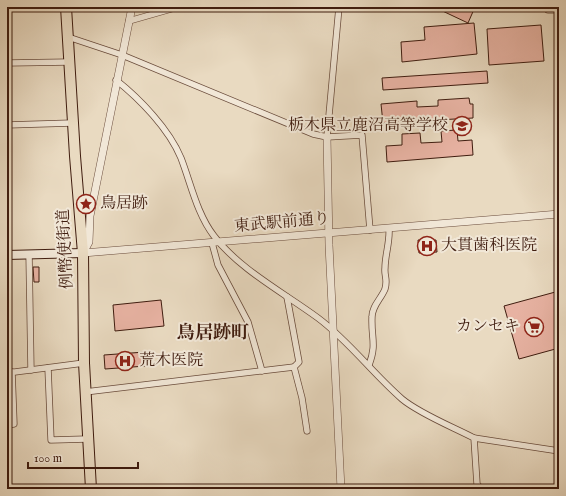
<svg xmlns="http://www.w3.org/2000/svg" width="566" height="496" font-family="'IM FELL English','Noto Serif JP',serif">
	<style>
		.building { fill: #e7b2a2; stroke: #3f1c0f }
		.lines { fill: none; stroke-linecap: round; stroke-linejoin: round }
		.minor-casing { stroke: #6a4c3c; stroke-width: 7 }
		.tertiary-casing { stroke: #6a4c3c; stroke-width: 8 }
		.secondary-casing { stroke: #3f1c0f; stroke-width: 10 }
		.trunk-casing { stroke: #3f1c0f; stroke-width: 12 }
		.minor { stroke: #f1e7d7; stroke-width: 5.5 }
		.tertiary { stroke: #f1e7d7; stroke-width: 7 }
		.secondary { stroke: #f1e7d7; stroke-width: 8 }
		.trunk { stroke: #e9dac1; stroke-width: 10 }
		.labels { text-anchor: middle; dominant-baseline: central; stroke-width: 4; stroke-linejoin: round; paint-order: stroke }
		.poi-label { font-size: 16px; fill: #3f1c0f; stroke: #f1e7d7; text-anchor: start }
		.street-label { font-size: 16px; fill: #3f1c0f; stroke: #f1e7d7 }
		.quarter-label { font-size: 18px; font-weight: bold; fill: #3f1c0f; stroke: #f1e7d7 }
	</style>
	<rect width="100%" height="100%" fill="#e9dac1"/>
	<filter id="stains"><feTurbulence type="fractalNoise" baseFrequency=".005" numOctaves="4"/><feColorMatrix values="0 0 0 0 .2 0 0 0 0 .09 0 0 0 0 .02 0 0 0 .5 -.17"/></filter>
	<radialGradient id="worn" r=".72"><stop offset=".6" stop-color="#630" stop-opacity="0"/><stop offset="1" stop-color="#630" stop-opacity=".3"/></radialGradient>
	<g class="building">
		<path d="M434,7H475L468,23Z"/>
		<path d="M474,23L477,54L402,62L401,42L425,40L424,27Z"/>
		<path d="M541,25L544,61L489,65L487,29Z"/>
		<path d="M487,71L488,83L383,90L382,78Z"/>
		<path d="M469,98L470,104H473V118L383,123L381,104L417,101V107L438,106V100Z"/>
		<path d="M457,130L458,141L472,140L473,155L387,162L386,146L402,145V134L420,133L421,143L442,142L441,131Z"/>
		<path d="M418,240H436L437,252L419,253Z"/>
		<path d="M33,267H39V282H34Z"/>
		<path d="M559,291V348L519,359L504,306Z"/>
		<path d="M161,300L164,326L115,331L113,305Z"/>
		<path d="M145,352L146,366L105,369L104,355Z"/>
	</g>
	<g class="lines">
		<defs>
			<g id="minor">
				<path d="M548,10H559"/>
				<path d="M129,21L178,7"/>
				<path d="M68,37L122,55L313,134L327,137L362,135L370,230"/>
				<path d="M7,63L69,62"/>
				<path d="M116,80C140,99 169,129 181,158C191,184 197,214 214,236C239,269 284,293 318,318C349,341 372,373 402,399C420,414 453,427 474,438L477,484L481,489"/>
				<path d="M7,125L72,123"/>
				<path d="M327,137L339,7"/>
				<path d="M212,243L218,265L248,322L262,371"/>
				<path d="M29,254L31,370"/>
				<path d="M287,297L299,362L294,367L302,398L307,431"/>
				<path d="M369,365C377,344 371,338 372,317C372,306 381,299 385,289C388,279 384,276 385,268C385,255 390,242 389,229"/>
				<path d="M48,368L51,440L87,439"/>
				<path d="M7,373L84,363"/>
				<path d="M85,392L294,367"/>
				<path d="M7,425L14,424L12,372"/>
				<path d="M474,438L559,451"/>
			</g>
			<g id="tertiary">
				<path d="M327,137L329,245L341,489"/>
				<path d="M83,253L559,214"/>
				<path d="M83,253L89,242L90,216L132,7"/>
			</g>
			<path id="secondary" d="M7,255L83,253"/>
			<path id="trunk" d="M66,7L75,156L83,253L84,363L91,489"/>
		</defs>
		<use href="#minor" class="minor-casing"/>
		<use href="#tertiary" class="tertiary-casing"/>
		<use href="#secondary" class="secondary-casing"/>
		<use href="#trunk" class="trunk-casing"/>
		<use href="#minor" class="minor"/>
		<use href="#tertiary" class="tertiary"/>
		<use href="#secondary" class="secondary"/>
		<use href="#trunk" class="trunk"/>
	</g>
	<defs>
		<symbol id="school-ring" viewBox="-11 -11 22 22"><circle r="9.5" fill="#f1e7d7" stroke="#8f2418" stroke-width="1.5"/><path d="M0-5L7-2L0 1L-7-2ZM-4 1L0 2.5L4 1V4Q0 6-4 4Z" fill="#8f2418"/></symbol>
		<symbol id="sight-ring" viewBox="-11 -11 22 22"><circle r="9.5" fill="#f1e7d7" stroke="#8f2418" stroke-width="1.5"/><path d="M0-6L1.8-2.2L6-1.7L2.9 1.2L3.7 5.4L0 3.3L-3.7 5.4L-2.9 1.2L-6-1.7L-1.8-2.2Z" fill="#8f2418"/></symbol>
		<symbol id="hospital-ring" viewBox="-11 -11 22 22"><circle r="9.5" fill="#f1e7d7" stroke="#8f2418" stroke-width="1.5"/><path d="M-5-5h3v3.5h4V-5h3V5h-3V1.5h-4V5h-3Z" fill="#8f2418"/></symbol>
		<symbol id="supermarket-ring" viewBox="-11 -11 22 22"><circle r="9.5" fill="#f1e7d7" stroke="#8f2418" stroke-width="1.5"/><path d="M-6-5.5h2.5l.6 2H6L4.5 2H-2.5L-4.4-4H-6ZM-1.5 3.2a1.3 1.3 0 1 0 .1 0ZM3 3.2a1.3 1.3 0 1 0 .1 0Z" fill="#8f2418"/></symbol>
	</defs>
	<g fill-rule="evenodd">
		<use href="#school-ring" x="451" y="115" width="22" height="22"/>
		<use href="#sight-ring" x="75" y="193" width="22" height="22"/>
		<use href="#hospital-ring" x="416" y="235" width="22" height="22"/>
		<use href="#supermarket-ring" x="523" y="316" width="22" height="22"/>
		<use href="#hospital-ring" x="114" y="350" width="22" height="22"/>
	</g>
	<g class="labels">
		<g class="poi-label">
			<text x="448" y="126" text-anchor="end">栃木県立鹿沼高等学校</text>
			<text x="100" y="204">鳥居跡</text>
			<text x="441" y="246">大貫歯科医院</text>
			<text x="520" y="327" text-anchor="end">カンセキ</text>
			<text x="139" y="361">荒木医院</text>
		</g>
		<g class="street-label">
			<text transform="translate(282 223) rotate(-5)">東武駅前通り</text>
			<text transform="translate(66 249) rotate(-93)">例幣使街道</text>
		</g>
		<g class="quarter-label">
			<text x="213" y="333">鳥居跡町</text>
		</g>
	</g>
	<rect width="566" height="496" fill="none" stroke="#e9dac1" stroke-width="24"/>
	<rect x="8" y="8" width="550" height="480" fill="none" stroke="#3f1c0f" stroke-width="2"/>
	<rect x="12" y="12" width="542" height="472" fill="none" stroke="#3f1c0f"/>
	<path d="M28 462v6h110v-6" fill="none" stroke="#3f1c0f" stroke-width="2"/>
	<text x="34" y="462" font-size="12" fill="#3f1c0f" stroke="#f1e7d7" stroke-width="3" paint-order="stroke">100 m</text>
	<rect width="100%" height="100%" filter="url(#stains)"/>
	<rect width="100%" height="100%" fill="url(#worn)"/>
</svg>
